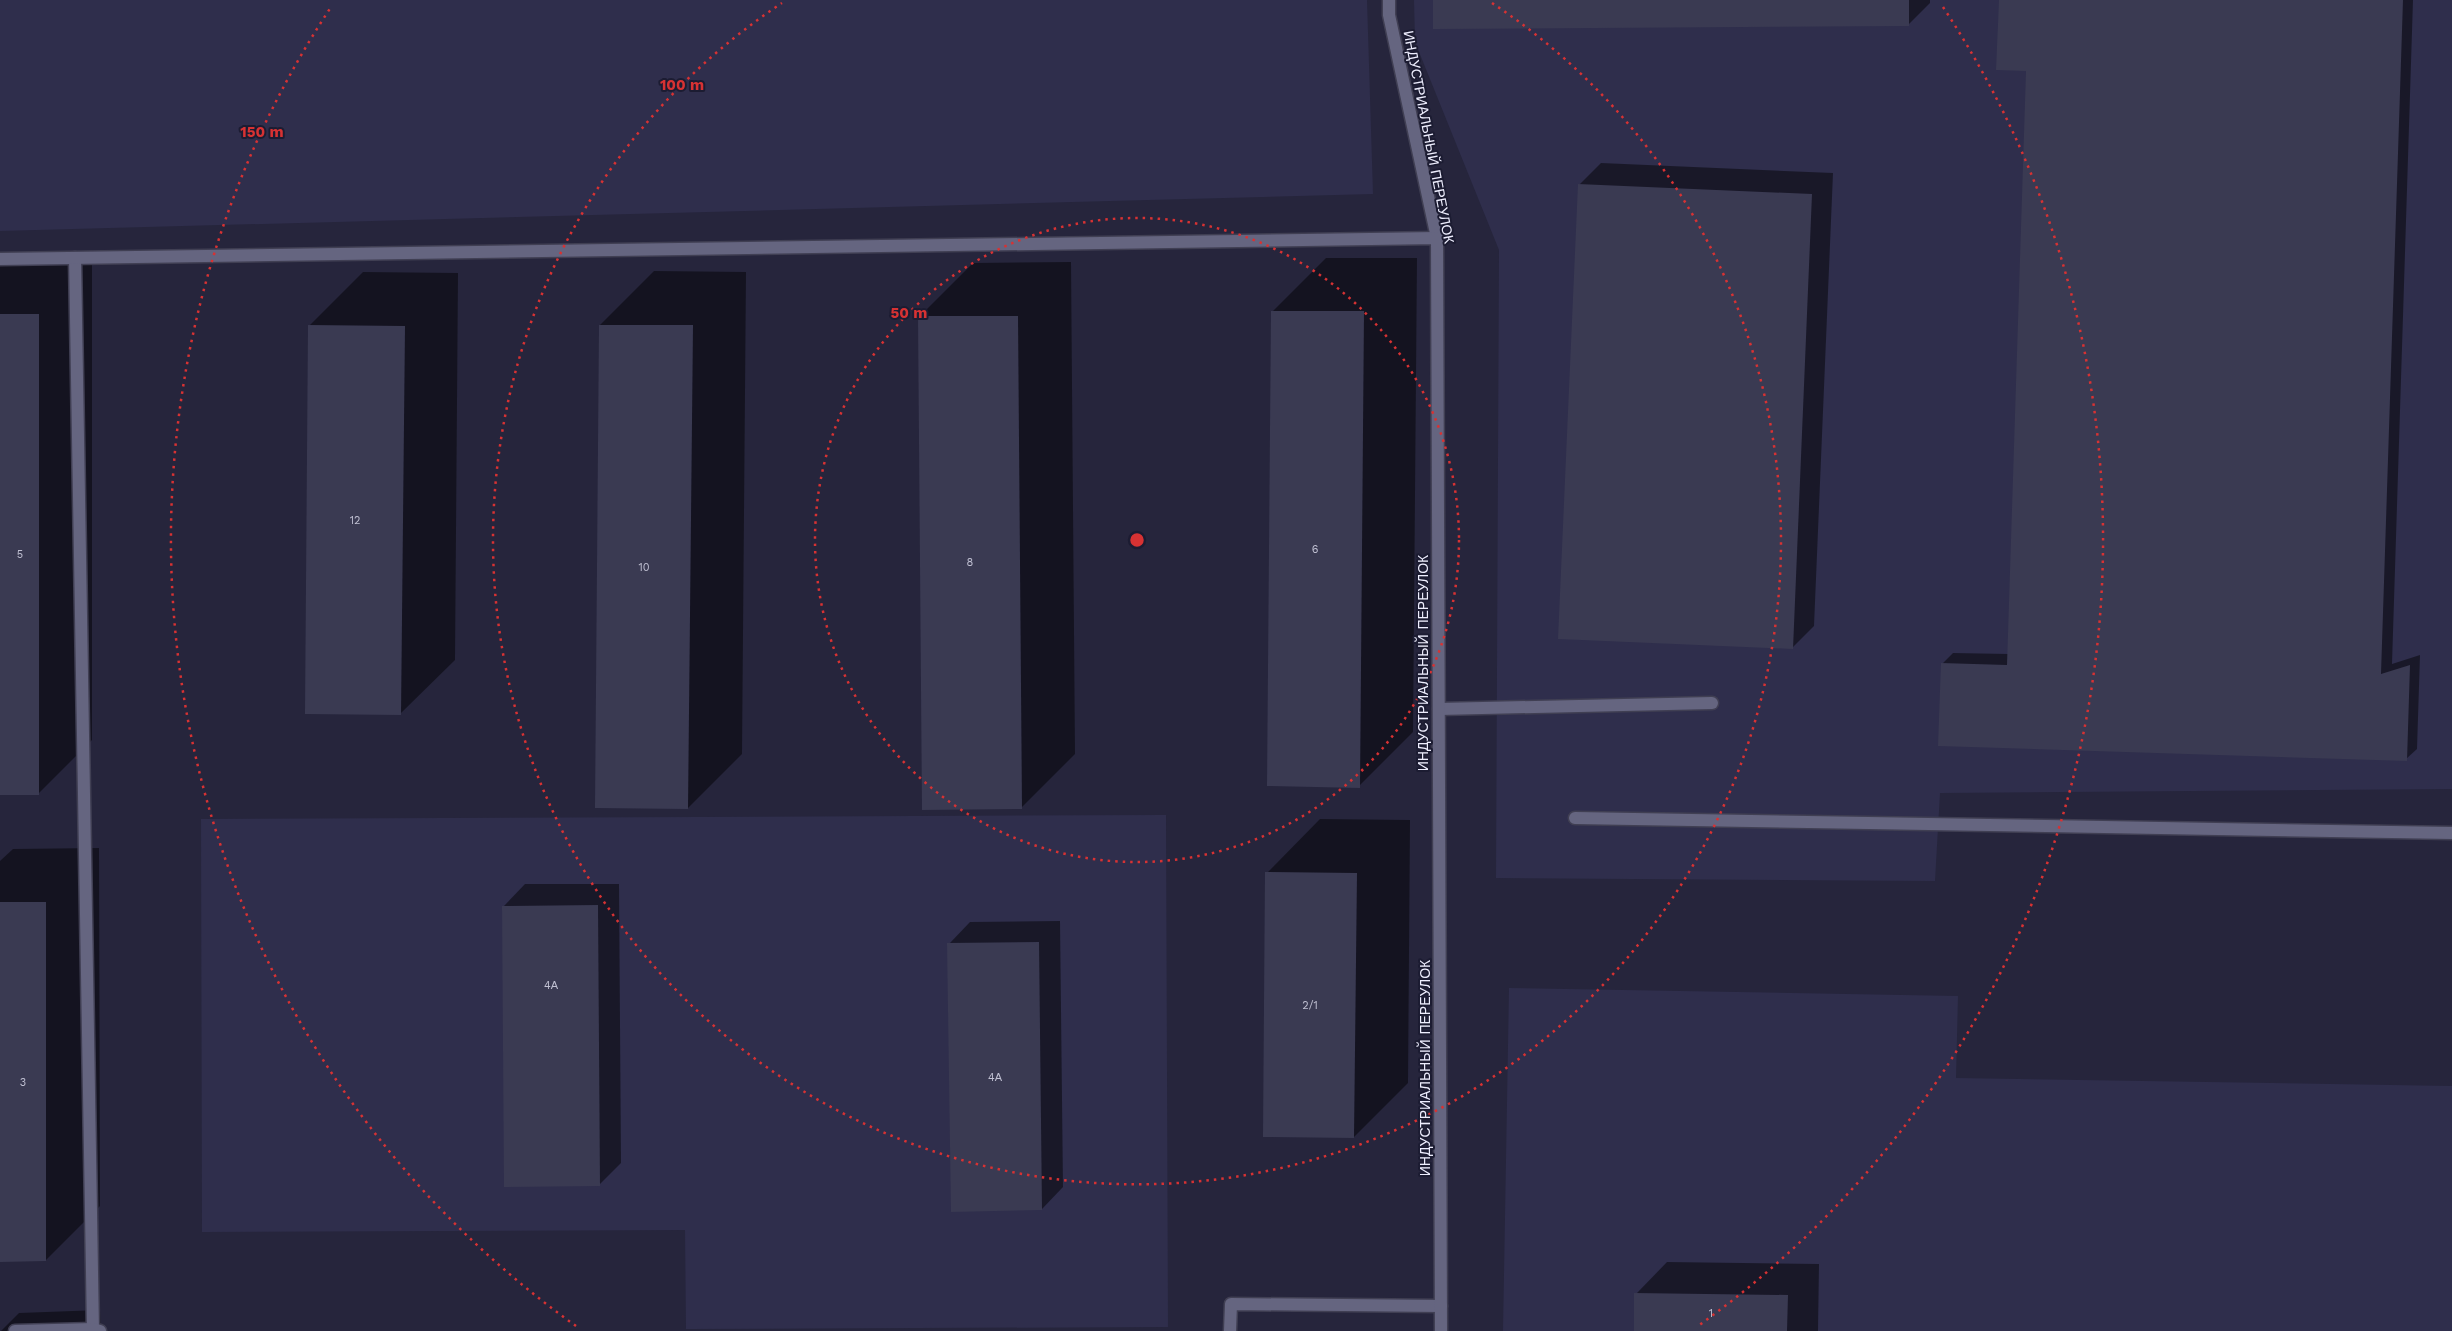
<svg xmlns="http://www.w3.org/2000/svg" width="2452" height="1331" font-family="'Work Sans',sans-serif">
	<style>
		.built { fill: #2f2e4c }
		.shadow { fill: #0007 }
		.building { fill: #3a3a52 }
		.lines { fill: none; stroke-linecap: round; stroke-linejoin: round }
		.lane-casing { stroke: #403f53; stroke-width: 15 }
		.street-casing { stroke: #403f53; stroke-width: 15 }
		.lane { stroke: #656580; stroke-width: 12 }
		.street { stroke: #656580; stroke-width: 12 }
		.ring { fill: none; stroke: #d73233; stroke-width: 2.5; stroke-dasharray: 2.5 5 }
		.labels { text-anchor: middle; dominant-baseline: central; stroke-width: 4; stroke-linejoin: round; paint-order: stroke }
		.number-label { font-size: 11px; fill: #c1c1d3 }
		.street-label { font-size: 14px; fill: #eeeefe; stroke: #1c1c32 }
		.centre { fill: #d73233; stroke: #1c1c32; stroke-width: 2.5 }
		.ring-label { font-size: 15px; text-anchor: middle; font-weight: bold; fill: #d73233; stroke: #1c1c32; stroke-width: 4; stroke-linejoin: round; paint-order: stroke }
	</style>
	<rect width="100%" height="100%" fill="#26253c"/>
	<g class="built">
		<path d="M0,0H1367L1373,194L0,231Z"/>
		<path d="M1414,0H2452V789L1940,793L1935,881L1496,878L1499,250L1415,42Z"/>
		<path d="M1166,815L1168,1327L686,1329L685,1230L202,1232L201,819Z"/>
		<path d="M1509,988L1958,996L1956,1078L2452,1086V1331H1503Z"/>
	</g>
	<g class="shadow">
		<path d="M1434,0H1930V3L1908,25Z"/>
		<path d="M2000,0H2413L2392,664L2420,655L2417,749L2406,759L1942,664L1953,653L2009,654L2028,69Z"/>
		<path d="M1601,163L1833,173L1814,626L1792,648L1579,185Z"/>
		<path d="M1326,258H1417L1413,732L1359,786L1272,312Z"/>
		<path d="M5,261H92V740L39,793H0V266Z"/>
		<path d="M1071,262L1075,754L1022,807L919,317L973,263Z"/>
		<path d="M654,271L746,272L742,754L688,808L600,325Z"/>
		<path d="M363,272L458,273L455,660L401,713L309,326Z"/>
		<path d="M1320,819L1410,820L1408,1083L1354,1137L1267,873Z"/>
		<path d="M99,848L100,1206L46,1260H0V861L13,849Z"/>
		<path d="M525,884H619L621,1163L599,1185L504,906Z"/>
		<path d="M1060,921L1063,1187L1042,1209L949,944L970,922Z"/>
		<path d="M1667,1262L1819,1264L1818,1331H1635L1636,1294Z"/>
		<path d="M100,1310L101,1331H1L19,1313Z"/>
	</g>
	<g class="building">
		<path d="M1433,0H1909V26L1433,29Z"/>
		<path d="M1999,0H2403L2381,674L2410,665L2407,761L1938,746L1941,663L2007,665L2026,71L1996,70Z"/>
		<path d="M1578,184L1812,194L1793,649L1558,639Z"/>
		<path d="M1271,311H1364L1360,788L1267,786Z"/>
		<rect x="0" y="314" width="39" height="481"/>
		<path d="M918,316H1018L1022,809L922,810Z"/>
		<path d="M308,325L405,326L401,715L305,714Z"/>
		<path d="M599,325H693L688,809L595,808Z"/>
		<path d="M1265,872L1357,873L1354,1138L1263,1137Z"/>
		<path d="M0,902H46V1261L0,1262Z"/>
		<path d="M598,905L600,1186L504,1187L502,906Z"/>
		<path d="M1039,942L1042,1210L951,1212L947,943Z"/>
		<path d="M1634,1293L1788,1295L1787,1331H1634Z"/>
	</g>
	<g class="lines">
		<defs>
			<g id="lane">
				<path d="M1389,0V15L1437,238"/>
				<path d="M75,258L93,1331"/>
				<path d="M1439,709L1712,703"/>
				<path d="M1575,818L2452,833"/>
				<path d="M15,1331L93,1329L100,1331"/>
				<path d="M1230,1331L1231,1304L1441,1306"/>
			</g>
			<path id="street" d="M0,259L1437,238L1441,1331"/>
		</defs>
		<use href="#lane" class="lane-casing"/>
		<use href="#street" class="street-casing"/>
		<use href="#lane" class="lane"/>
		<use href="#street" class="street"/>
	</g>
	<g class="ring">
		<circle cx="1137" cy="540" r="322"/>
		<path d="M1492 3A644 644 0 1 1 782 3"/>
		<path d="M576 1326A966 966 0 0 1 331 7M1943 7A966 966 0 0 1 1698 1326"/>
	</g>
	<g class="labels">
		<g class="number-label">
			<text x="355" y="520">12</text>
			<text x="1315" y="549">6</text>
			<text x="20" y="554">5</text>
			<text x="970" y="562">8</text>
			<text x="644" y="567">10</text>
			<text x="551" y="985">4А</text>
			<text x="1310" y="1005">2/1</text>
			<text x="995" y="1077">4А</text>
			<text x="23" y="1082">3</text>
			<text x="1711" y="1313">1</text>
		</g>
		<g class="street-label">
			<text transform="translate(1429 137) rotate(79)">ИНДУСТРИАЛЬНЫЙ ПЕРЕУЛОК</text>
			<text transform="translate(1423 663) rotate(-90)">ИНДУСТРИАЛЬНЫЙ ПЕРЕУЛОК</text>
			<text transform="translate(1425 1068) rotate(-90)">ИНДУСТРИАЛЬНЫЙ ПЕРЕУЛОК</text>
		</g>
	</g>
	<circle cx="1137" cy="540" r="8" class="centre"/>
	<g class="ring-label">
		<text x="682" y="90">100 m</text>
		<text x="262" y="137">150 m</text>
		<text x="909" y="318">50 m</text>
	</g>
</svg>
